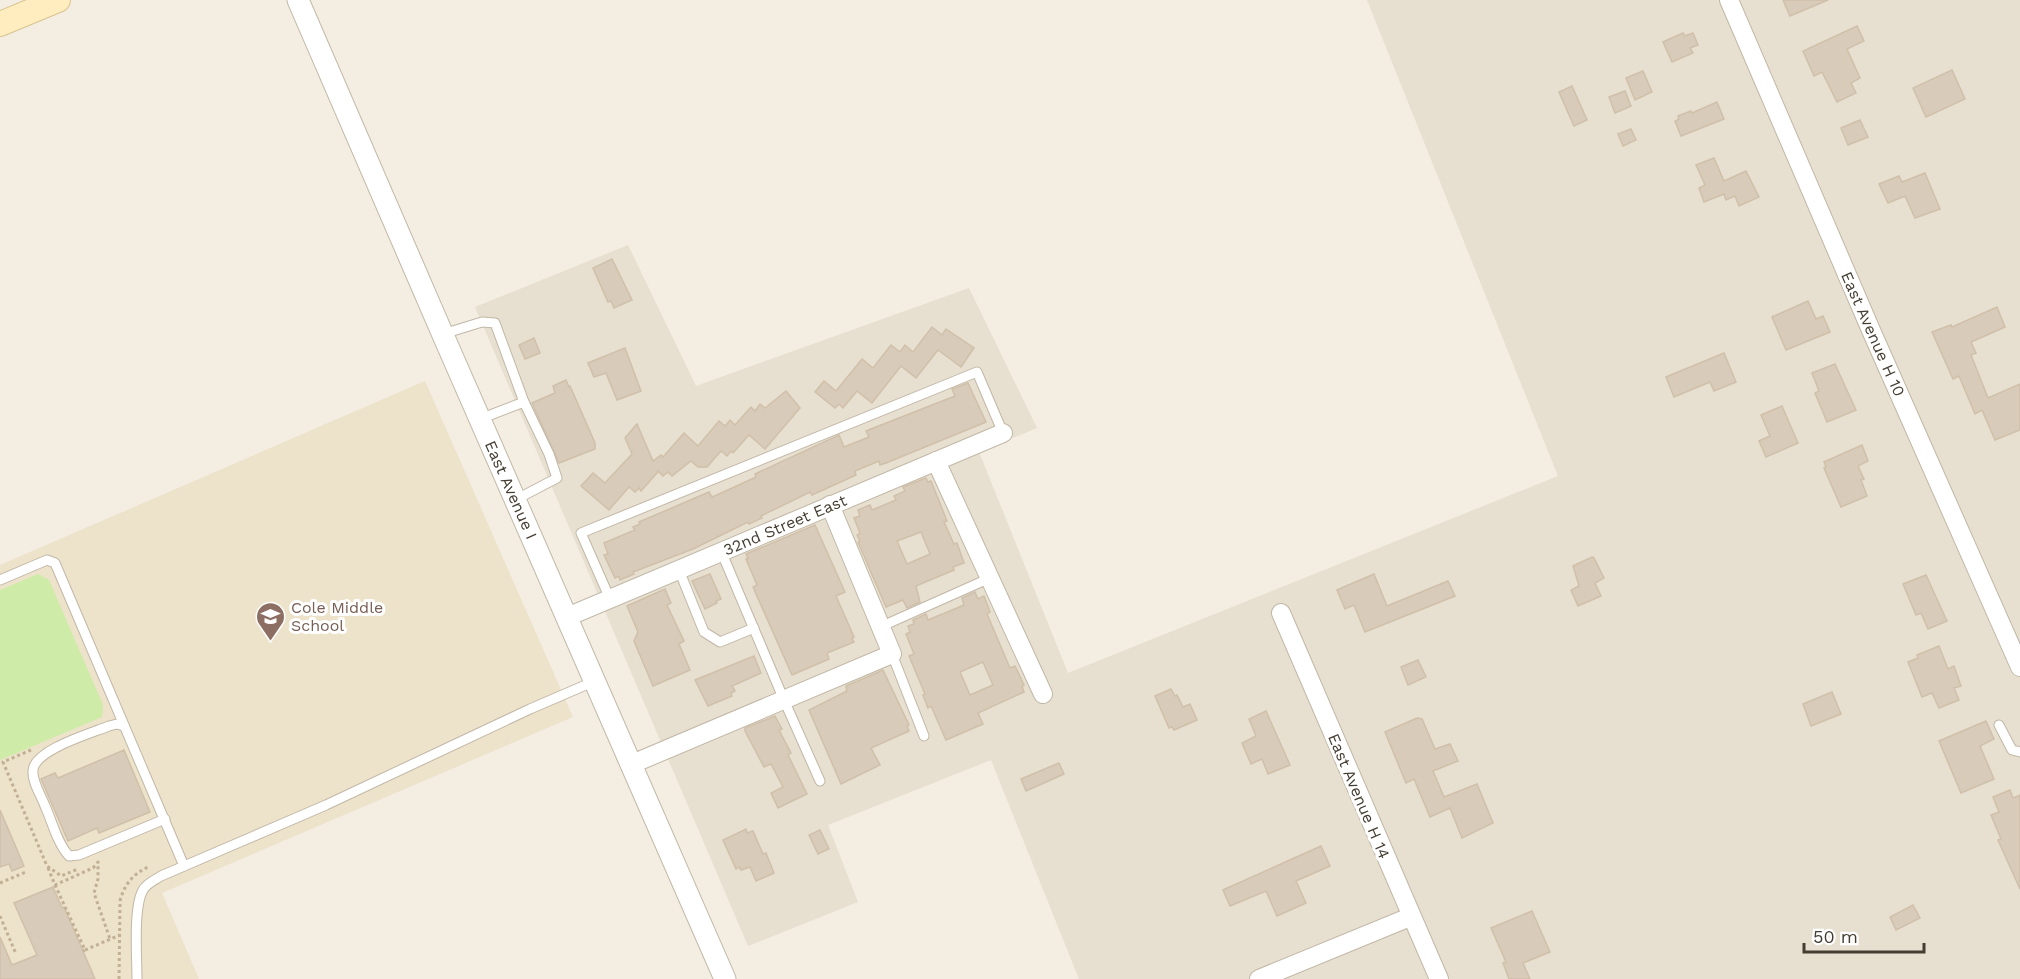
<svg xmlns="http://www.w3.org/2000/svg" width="2020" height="979" font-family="'Work Sans',sans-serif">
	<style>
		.residential { fill: #e7dfcf }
		.education { fill: #ede2ca }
		.green { fill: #ceeba7 }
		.building { fill: #d8cbb9; stroke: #d0c0a9; stroke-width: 1.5; fill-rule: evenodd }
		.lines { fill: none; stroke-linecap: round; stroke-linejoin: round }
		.service-casing { stroke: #c1b7a7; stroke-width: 11 }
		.minor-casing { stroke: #c1b7a7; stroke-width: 20 }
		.tertiary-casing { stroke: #c1b7a7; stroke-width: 23 }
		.secondary-casing { stroke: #d9c38f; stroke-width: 26 }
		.path { stroke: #c1b094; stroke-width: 3; stroke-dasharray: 3 3; stroke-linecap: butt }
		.service { stroke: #fff; stroke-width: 9 }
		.minor { stroke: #fff; stroke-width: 18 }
		.tertiary { stroke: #fff; stroke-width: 21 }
		.secondary { stroke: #ffedbf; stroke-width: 24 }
		.labels { text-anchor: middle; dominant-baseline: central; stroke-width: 6; stroke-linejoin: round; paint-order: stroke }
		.street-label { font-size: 16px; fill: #443d32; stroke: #fff }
		.education-label { font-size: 16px; fill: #785e54; stroke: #fff; text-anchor: start }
	</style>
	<rect width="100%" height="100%" fill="#f3ede2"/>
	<path class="residential" d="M1367,0H2020V979H1079L991,760L828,825L858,902L748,946L475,307L628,245L696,386L969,288L1037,428L979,452L1068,673L1558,476Z"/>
	<path class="education" d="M425,381L573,717L162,893L199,979H0V565Z"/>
	<path class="green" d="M38,574L49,580L103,705L102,717L0,760V590Z"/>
	<g class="building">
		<path d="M1783,0H1828L1790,16Z"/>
		<path d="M1857,26L1864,41L1847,49L1860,78L1851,83L1856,93L1837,102L1822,72L1814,76L1803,51Z"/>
		<path d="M1683,33L1685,36L1693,33L1698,45L1690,48L1693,53L1672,62L1663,42Z"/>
		<path d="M1952,70L1965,99L1926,117L1913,88Z"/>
		<path d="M1643,71L1652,92L1635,100L1626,78Z"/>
		<path d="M1572,86L1587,120L1574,126L1559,92Z"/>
		<path d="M1625,91L1631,106L1615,113L1609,97Z"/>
		<path d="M1717,102L1724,119L1681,136L1675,121L1679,119L1678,116L1691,111L1692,113Z"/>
		<path d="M1860,120L1868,137L1848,145L1841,128Z"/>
		<path d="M1631,129L1636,140L1623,146L1618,134Z"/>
		<path d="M1714,158L1724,181L1746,171L1759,197L1739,206L1735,196L1726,200L1724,194L1704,202L1699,188L1705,185L1696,165Z"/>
		<path d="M1925,173L1940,209L1915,218L1905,196L1888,203L1879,184L1899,176L1902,182Z"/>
		<path d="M612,259L632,300L614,308L611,301L608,302L593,268Z"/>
		<path d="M1808,301L1816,319L1823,316L1830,332L1786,350L1772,317Z"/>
		<path d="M1997,307L2005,327L1971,342L1976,353L1971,355L1988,398L2020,384V430L1995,440L1982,410L1975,414L1959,376L1953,379L1932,332L1951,325L1952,327Z"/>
		<path d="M932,327L942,335L946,329L974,348L961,367L938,350L916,378L901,366L872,403L857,391L843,408L839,404L835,408L815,392L824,381L836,391L862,359L873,368L891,345L900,352L905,345L913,352Z"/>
		<path d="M534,338L540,353L525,359L519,345Z"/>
		<path d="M625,348L641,391L617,400L606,373L594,377L588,363Z"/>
		<path d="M1724,353L1736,382L1714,391L1710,382L1674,397L1666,377Z"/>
		<path d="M1835,364L1856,410L1827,422L1815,393L1819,391L1812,373Z"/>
		<path d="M566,380L569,387L570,386L595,443V449L559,463L532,403L555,393L553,386Z"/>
		<path d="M968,383L986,422L886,463L880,465L879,461L855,471L856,475L812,495L810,492L761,516L762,518L749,524L748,522L693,549L633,572L634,574L620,580L619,576L615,578L604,555L608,554L604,543L635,530L633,527L640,524L639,522L709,492L712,497L719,494L756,477L755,474L839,435L844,447L869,437L866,431L955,396L952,389Z"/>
		<path d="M786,391L800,408L765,449L749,435L733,453L731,451L727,456L721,451L707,467H698L691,461L672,476L668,472L663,476L657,470L658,472L641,491L639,488L635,492L629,487L609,510L581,486L593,473L605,483L632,454L625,438L637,424L653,461L661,455L663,457L684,433L698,446L719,421L725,426L730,420L735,425L751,407L755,411L760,404L765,408Z"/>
		<path d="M1782,406L1798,443L1766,457L1759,441L1770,436L1761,415Z"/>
		<path d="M1862,445L1868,461L1858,466L1864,479L1861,480L1867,496L1841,507L1824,468L1826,467L1824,462Z"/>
		<path d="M926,478L928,482L931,481L947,521L944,522L954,544L957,543L964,563L953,567L954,570L916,586L920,602L907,608L903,600L886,607L858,542L860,541L857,535L860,533L854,518L860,516L858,510L870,505L872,510L896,500L894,496L905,491L903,487ZM921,532L930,554L907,564L897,541Z"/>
		<path d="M815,525L845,592L836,596L854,637L852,638L854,642L827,653L829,659L792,675L753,587L757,585L746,559H748L746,554Z"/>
		<path d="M1592,557L1594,558L1604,578L1595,583L1601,596L1578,606L1571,590L1579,586L1573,566Z"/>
		<path d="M710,574L721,599L716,601L717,603L705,609L692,581Z"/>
		<path d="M1374,574L1387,606L1448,581L1455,596L1365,632L1354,605L1345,609L1337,590Z"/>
		<path d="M1926,575L1947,621L1928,629L1921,613L1916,615L1903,584Z"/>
		<path d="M665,589L671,603L667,605L684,641L679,644L690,670L653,686L634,641L638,632L627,606Z"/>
		<path d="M975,592L978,599L984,596L990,612L987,614L1010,668L1015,666L1024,685L1022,686L1024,692L978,713L983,724L946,740L931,706L928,708L923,695L925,694L909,656L914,654L906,634L910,632L908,626L914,624L913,620L926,614L928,620L964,605L962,598ZM983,662L993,685L970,695L960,672Z"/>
		<path d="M1939,646L1948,669L1954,666L1961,686L1954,688L1959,700L1939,708L1932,693L1922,697L1908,662L1918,658L1917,655Z"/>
		<path d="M754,656L761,673L732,686L735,691L731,693L732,696L708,706L695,680Z"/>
		<path d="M1418,660L1426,677L1408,685L1401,667Z"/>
		<path d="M883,670L909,725L907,726L909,731L871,748L880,765L841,784L809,710L847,691L846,686Z"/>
		<path d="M1171,689L1175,696L1177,695L1183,707L1190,704L1197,720L1174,730L1172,727L1169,728L1155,696Z"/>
		<path d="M1832,692L1841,714L1811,726L1803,704Z"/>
		<path d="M1266,711L1290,765L1268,774L1262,759L1251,764L1242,743L1256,736L1249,719Z"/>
		<path d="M775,716L782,729L779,730L791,753L788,755L807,794L778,808L771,793L783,787L771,764L764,767L745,731V728Z"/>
		<path d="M1417,718L1422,719L1435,749L1450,744L1458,761L1433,771L1444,797L1477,784L1493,823L1462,838L1450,808L1430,817L1414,779L1406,783L1385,732Z"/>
		<path d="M1986,721L1994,739L1980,746L1994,779L1961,793L1939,741Z"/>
		<path d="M124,750L150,812L99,833L97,828L68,841L41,779L55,773L58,778Z"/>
		<path d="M1059,763L1064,774L1026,791L1021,779Z"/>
		<path d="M2010,790L2013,798L2020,795V889L1998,840L2001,839L1991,815L1999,812L1993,797Z"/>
		<path d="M0,810L24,866L12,871L9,864L0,867Z"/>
		<path d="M746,829L747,833L753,831L763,854L766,853L774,873L756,881L750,867L741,870L739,867L736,869L723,840Z"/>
		<path d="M820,830L829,849L818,854L809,835Z"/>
		<path d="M1321,846L1330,866L1296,881L1306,903L1277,916L1266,891L1230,906L1223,890Z"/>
		<path d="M53,887L62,908L64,907L95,979H0V937L12,965L37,955L14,903Z"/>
		<path d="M1913,905L1920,918L1896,930L1890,917Z"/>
		<path d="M1532,911L1550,952L1523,963L1530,979H1509L1503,963L1506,962L1491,928Z"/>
	</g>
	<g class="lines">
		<defs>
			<g id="service">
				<path d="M443,334L482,322L495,323L524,402L549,454L557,478L515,500"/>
				<path d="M480,419L524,402"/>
				<path d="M721,551L784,700L820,781"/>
				<path d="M679,570L704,632L720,642L754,628"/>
				<path d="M0,580L47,560L55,563L184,866"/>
				<path d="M610,599L581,533L977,372L1003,433"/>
				<path d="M880,627L990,578"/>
				<path d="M892,654L924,736"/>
				<path d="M1999,725L2012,750L2020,752"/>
				<path d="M124,726L117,724L109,726C92,733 33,750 33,771C32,782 41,795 45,806C52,821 57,843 69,856L79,855L165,819"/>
				<path d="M137,979C137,958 133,907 143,890C147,883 155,880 161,876L326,805L530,709L595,681"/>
			</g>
			<g id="minor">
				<path d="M1729,0L1870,328L2020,667"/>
				<path d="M936,461L1043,694"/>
				<path d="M1281,613L1439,979"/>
				<path d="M567,617L1003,433"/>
				<path d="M632,764L892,654L830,505"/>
				<path d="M1259,979L1410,917"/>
			</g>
			<path id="tertiary" d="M298,0L443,335L725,979"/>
			<path id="secondary" d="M0,24L58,0"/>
		</defs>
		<use href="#service" class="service-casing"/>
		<use href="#minor" class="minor-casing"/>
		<use href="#tertiary" class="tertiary-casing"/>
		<use href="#secondary" class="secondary-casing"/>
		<g class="path">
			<path d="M31,750L3,762L47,866L61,876L78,869"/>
			<path d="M48,868L55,885L93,868L98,862V879L94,893L110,939"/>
			<path d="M0,883L26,872"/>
			<path d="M55,885L85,950L83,951"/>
			<path d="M0,916L16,954"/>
			<path d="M85,950L120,935"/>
			<path d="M119,979L120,901C124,885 133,874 148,867"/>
		</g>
		<use href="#service" class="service"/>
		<use href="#minor" class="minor"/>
		<use href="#tertiary" class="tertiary"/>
		<use href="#secondary" class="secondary"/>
	</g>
	<defs>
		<symbol id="school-pin" viewBox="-11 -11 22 30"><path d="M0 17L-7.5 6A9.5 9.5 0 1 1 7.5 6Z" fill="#8d6e63" stroke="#fff"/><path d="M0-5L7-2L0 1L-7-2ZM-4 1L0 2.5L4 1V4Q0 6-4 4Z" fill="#fff"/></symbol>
	</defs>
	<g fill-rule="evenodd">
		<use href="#school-pin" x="254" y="600" width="33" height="45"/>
	</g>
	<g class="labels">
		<g class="street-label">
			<text transform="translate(1873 334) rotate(66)">East Avenue H 10</text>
			<text transform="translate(511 490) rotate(66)">East Avenue I</text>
			<text transform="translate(785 525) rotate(-23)">32nd Street East</text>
			<text transform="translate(1359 796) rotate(67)">East Avenue H 14</text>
		</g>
		<g class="education-label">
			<text x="291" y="607">Cole Middle<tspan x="291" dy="18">School</tspan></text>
		</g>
	</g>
	<path d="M1804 943v9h120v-9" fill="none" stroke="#443d32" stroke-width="3"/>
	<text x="1813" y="943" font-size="18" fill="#443d32" stroke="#ffffff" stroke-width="4.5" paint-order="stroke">50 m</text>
</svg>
